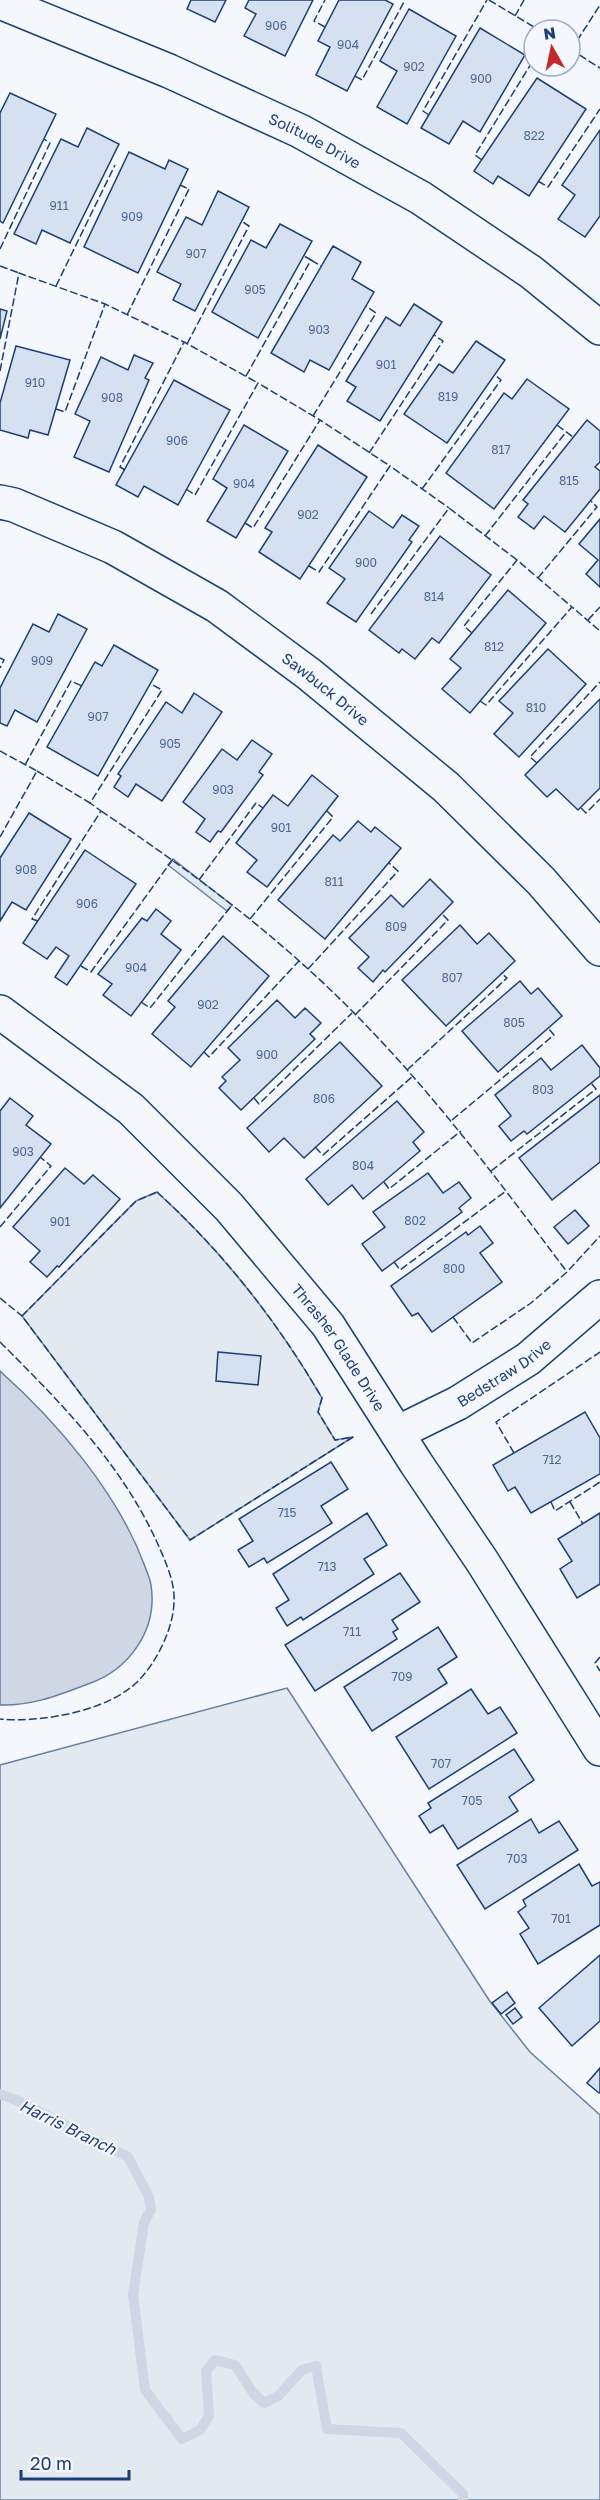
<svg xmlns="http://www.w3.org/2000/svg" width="600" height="2500" font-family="'Golos Text',sans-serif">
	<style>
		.green { fill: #e3e9f0; stroke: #687fa3; stroke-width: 1.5 }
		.water { fill: #cfd7e4; stroke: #687fa3; stroke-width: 1.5 }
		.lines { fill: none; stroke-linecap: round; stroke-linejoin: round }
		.stream { stroke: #cfd7e4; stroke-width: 10 }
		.building { fill: #d5e0f0; stroke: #1d3f73; stroke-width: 1.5 }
		.minor-casing { stroke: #1d3f73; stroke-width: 36 }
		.minor { stroke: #f4f7fb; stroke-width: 33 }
		.fence { stroke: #1d3f73; stroke-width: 1.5; stroke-dasharray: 8 3; stroke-linecap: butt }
		.labels { text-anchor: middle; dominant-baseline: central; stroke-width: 4.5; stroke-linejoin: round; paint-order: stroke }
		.number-label { font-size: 12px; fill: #4b6792 }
		.street-label { font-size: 15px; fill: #1d3f73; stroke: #f4f7fb }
		.water-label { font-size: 16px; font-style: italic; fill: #1d3f73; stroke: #f4f7fb }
	</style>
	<rect width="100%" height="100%" fill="#f4f7fb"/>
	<g class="green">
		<path d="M173,859L232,905L227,911L168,865Z"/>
		<path d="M157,1192C224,1253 277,1321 322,1398L318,1412L335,1440L353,1437L190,1540L22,1316L136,1201Z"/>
		<path d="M287,1688L489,2000L530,2052L600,2115V2500H0V1765Z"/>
	</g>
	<path class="water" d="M0,1371C57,1422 117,1492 144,1564C146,1570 150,1578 151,1585C158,1630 129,1670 88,1684C59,1695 32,1706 0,1705Z"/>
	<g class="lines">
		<path class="stream" d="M0,2094L18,2101L128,2157L149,2197L151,2210L144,2222L133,2295L145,2390L182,2439L200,2430L209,2416L206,2371L215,2360L235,2365L254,2394L264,2403L278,2396L302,2370L316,2366L327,2429L401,2433L463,2494V2500"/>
	</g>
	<g class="building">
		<path d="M191,0H226L215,22L187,9Z"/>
		<path d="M249,0H313L285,56L244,36L256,14L245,8Z"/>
		<path d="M339,0H385L393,4L347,91L316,75L330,47L318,41Z"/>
		<path d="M409,9L456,36L407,124L377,107L397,71L380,61Z"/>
		<path d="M480,28L525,55L480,132L463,121L449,144L421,128Z"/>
		<path d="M537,78L586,109L529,196L498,176L493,184L474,171Z"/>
		<path d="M10,93L56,114L3,223L0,221V113Z"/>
		<path d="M87,128L119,144L70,243L42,230L36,244L14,234L61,139L78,147Z"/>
		<path d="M600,130V216L585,237L558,219L575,195L562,185Z"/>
		<path d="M129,152L165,169L169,160L188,169L138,273L84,247Z"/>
		<path d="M218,191L249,207L195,311L173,300L181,284L157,272L186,217L202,225Z"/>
		<path d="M280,224L312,241L258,338L212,312L251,240L266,248Z"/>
		<path d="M333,246L361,262L352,279L374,292L329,370L310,360L304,372L271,353Z"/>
		<path d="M414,304L442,322L380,421L347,401L356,387L346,381L386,317L400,326Z"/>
		<path d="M0,309L7,311L0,339Z"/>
		<path d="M476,341L505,360L447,443L404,414L439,364L453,373Z"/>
		<path d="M16,346L70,360L48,435L30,430L28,438L0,430V403Z"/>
		<path d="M134,355L153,363L145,378L149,380L109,472L74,457L90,421L75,414L101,357L128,370Z"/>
		<path d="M527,379L569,409L494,509L446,473L504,393L512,399Z"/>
		<path d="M174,380L230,410L178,505L144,486L138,497L116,485Z"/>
		<path d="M587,420L600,431V462L595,467L600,471V489L565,532L544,516L534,529L518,517L528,504L523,500Z"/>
		<path d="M244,425L288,451L236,538L207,521L227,488L213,479Z"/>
		<path d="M318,445L367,477L300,579L259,552L272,532L265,528Z"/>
		<path d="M369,511L393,528L402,515L419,526L409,540L412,542L356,622L327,603L345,579L329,568Z"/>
		<path d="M600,519V587L586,574L598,560L579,544Z"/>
		<path d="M440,536L491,575L439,643L432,638L415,659L402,649L399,653L369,630Z"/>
		<path d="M508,590L546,623L470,713L442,689L461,668L450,659Z"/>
		<path d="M58,614L87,629L37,722L15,710L7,726L0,723V688L33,624L49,632Z"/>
		<path d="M114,645L158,670L98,776L47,747L95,662L102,666Z"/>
		<path d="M548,649L586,684L519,757L494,734L513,713L499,701Z"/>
		<path d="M194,693L222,712L162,801L136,784L128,797L114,787L121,776L118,774L166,702L182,713Z"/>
		<path d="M600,699V788L578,810L556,789L547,797L525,775Z"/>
		<path d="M252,740L272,754L259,772L263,775L221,832L218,831L210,842L196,832L205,819L183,802L222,749L237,760Z"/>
		<path d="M312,775L338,796L267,887L247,872L257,860L236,843L273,795L288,806Z"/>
		<path d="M29,813L71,839L26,910L12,902L0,921V858Z"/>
		<path d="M358,821L371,832L375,827L401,848L325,939L278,900L333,835L340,841Z"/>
		<path d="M85,850L136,884L67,985L55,977L69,956L56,947L47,959L23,943Z"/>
		<path d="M430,879L453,902L385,972L383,970L373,982L358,968L369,957L349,938L391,895L403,907Z"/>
		<path d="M156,909L171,921L161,934L181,950L131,1016L103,995L112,984L98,974L142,918L147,921Z"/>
		<path d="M460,925L477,944L489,933L515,961L446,1026L402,980Z"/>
		<path d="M223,936L269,976L191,1067L152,1034L175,1007L168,1001Z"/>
		<path d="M520,981L531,994L538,988L562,1016L498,1072L462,1031Z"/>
		<path d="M277,1000L295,1018L305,1008L321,1023L310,1034L315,1039L241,1110L219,1088L226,1081L222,1077L240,1060L228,1048Z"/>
		<path d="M340,1042L382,1086L304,1158L284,1138L269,1152L247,1128Z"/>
		<path d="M582,1045L600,1068V1076L527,1134L524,1131L511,1141L499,1126L511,1116L495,1095L541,1058L551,1070Z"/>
		<path d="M600,1095V1162L552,1200L519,1158Z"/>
		<path d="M10,1098L33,1116L26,1125L51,1144L0,1208V1111Z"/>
		<path d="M397,1101L424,1132L413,1142L420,1151L363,1199L352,1185L328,1205L306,1179Z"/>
		<path d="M65,1168L84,1184L93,1175L120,1199L59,1267L57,1266L47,1277L30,1262L40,1251L13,1227Z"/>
		<path d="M428,1173L443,1193L459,1182L471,1198L459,1208L462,1212L382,1271L362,1244L385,1227L373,1212Z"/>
		<path d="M575,1210L589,1226L568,1244L554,1227Z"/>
		<path d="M480,1226L493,1243L480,1253L502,1282L432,1332L418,1313L412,1316L391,1286L466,1232L468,1235Z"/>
		<path d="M218,1352L261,1356L258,1385L216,1381Z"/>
		<path d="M585,1412L600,1438V1474L531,1513L515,1487L508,1491L493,1465Z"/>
		<path d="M331,1462L348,1489L321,1506L332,1523L267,1563L264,1558L249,1567L238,1550L253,1541L239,1519Z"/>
		<path d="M367,1513L387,1545L364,1559L374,1574L303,1620L301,1617L287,1626L276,1608L289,1600L273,1574Z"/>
		<path d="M600,1513V1584L577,1598L560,1569L572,1561L558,1539Z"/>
		<path d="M400,1573L420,1602L392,1620L398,1629L393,1632L397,1639L315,1691L285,1645Z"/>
		<path d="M438,1627L457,1657L438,1669L447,1683L372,1731L344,1687Z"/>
		<path d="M471,1689L488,1714L500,1707L517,1733L429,1789L396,1737Z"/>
		<path d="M514,1749L534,1780L509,1797L518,1811L458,1849L443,1825L430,1833L419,1816L431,1808L428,1803Z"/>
		<path d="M531,1819L539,1833L559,1821L578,1850L485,1909L457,1865Z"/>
		<path d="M579,1864L592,1886L600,1882V1925L538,1964L520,1934L529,1928L518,1912L526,1906L523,1900Z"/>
		<path d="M600,1955V2021L572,2046L539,2008Z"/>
		<path d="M507,1992L515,2003L501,2014L492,2003Z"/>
		<path d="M515,2008L522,2017L513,2024L506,2015Z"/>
		<path d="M600,2068V2092L599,2093L587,2083Z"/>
	</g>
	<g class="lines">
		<defs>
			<g id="minor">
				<path id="s1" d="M0,2L169,71L300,131L421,198L531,272L600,328"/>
				<path id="s2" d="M0,502L14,505L113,547L217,606L309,674L446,787L541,881L600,949"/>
				<path id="s3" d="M0,1012L131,1109L229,1207L328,1325L416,1463L482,1561L600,1749"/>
				<path id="s4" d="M397,1433L458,1403L528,1359L600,1297"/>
			</g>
		</defs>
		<use href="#minor" class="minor-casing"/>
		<use href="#minor" class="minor"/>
		<g class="fence">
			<path d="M489,0L539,30"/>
			<path d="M515,16L524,0"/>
			<path d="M325,27L314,21L325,0"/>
			<path d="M570,49L600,68"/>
			<path d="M571,50L600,5"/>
			<path d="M355,76L362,80L405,0"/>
			<path d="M429,115L423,111L487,0"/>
			<path d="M482,160L475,155L534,59"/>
			<path d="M538,181L548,187L600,109"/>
			<path d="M0,249L50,143L44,139"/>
			<path d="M311,260L321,266"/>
			<path d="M0,266L19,273"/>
			<path d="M56,286L115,165"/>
			<path d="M127,315L189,189L180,185"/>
			<path d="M187,344L249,226L241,221"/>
			<path d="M0,371L19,273L105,304"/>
			<path d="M246,376L311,260L304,256"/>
			<path d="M56,409L65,412L105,304L184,342"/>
			<path d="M313,416L376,313L366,306"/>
			<path d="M557,425L573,437"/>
			<path d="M369,453L443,341L434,335"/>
			<path d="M125,470L120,467L184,342L258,383"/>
			<path d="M186,489L195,495L258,383L320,420"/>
			<path d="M422,489L501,380L495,375"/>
			<path d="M245,523L253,528L320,420L390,466"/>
			<path d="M485,536L566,432"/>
			<path d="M309,566L319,572L390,466L449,508"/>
			<path d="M538,578L597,507L591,501"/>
			<path d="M371,614L449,508L517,560"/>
			<path d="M588,620L600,607"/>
			<path d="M472,633L464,626L517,560L572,607"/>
			<path d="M0,658L4,660L0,668"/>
			<path d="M480,701L486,705L572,607L600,631"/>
			<path d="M0,751L37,771L0,837"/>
			<path d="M537,763L530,757L600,682"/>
			<path d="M25,765L71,681L82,686"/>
			<path d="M37,771L90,803L162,690L151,684"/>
			<path d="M581,808L586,813L600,799"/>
			<path d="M101,811C173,859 243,910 307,968C407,1058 487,1165 567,1272"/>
			<path d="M199,880L256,803L263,808"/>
			<path d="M250,919L333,817L327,811"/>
			<path d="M38,921L32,919L101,811L90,803"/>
			<path d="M81,966L91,972L173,859"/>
			<path d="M308,969L398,871L389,863"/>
			<path d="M141,1002L150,1008L232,905"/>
			<path d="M355,1015L448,920L442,914"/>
			<path d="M204,1052L209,1057L299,961"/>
			<path d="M407,1070L507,978L501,973"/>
			<path d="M254,1098L259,1104L352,1013"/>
			<path d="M452,1120L554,1035L548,1028"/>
			<path d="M315,1147L323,1155L413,1076"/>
			<path d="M491,1171L596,1089L591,1083"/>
			<path d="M384,1182L389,1189L461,1131"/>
			<path d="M157,1192C224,1253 277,1321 322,1398L318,1412L335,1440L353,1437L190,1540L22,1316L136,1201Z"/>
			<path d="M0,1227L51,1166L40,1157"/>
			<path d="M394,1262L400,1270L506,1191"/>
			<path d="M0,1298L22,1316"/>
			<path d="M453,1317L472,1343L531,1303L567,1272L600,1236"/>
			<path d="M0,1342C63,1405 124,1466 160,1549C167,1565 175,1584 174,1601C174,1627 157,1661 140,1679C111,1711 41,1723 0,1719"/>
			<path d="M514,1453L496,1422L600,1352"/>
			<path d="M551,1502L555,1511L600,1482"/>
			<path d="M570,1502L583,1524"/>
			<path d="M600,1657L595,1663L600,1671"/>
		</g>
	</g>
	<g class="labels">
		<g class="number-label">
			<text x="276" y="25">906</text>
			<text x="348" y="44">904</text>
			<text x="414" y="66">902</text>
			<text x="481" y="78">900</text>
			<text x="534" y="135">822</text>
			<text x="59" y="205">911</text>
			<text x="132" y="216">909</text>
			<text x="196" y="253">907</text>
			<text x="255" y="289">905</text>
			<text x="319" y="329">903</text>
			<text x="386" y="364">901</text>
			<text x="35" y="382">910</text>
			<text x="448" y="396">819</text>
			<text x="112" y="397">908</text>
			<text x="177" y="440">906</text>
			<text x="501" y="449">817</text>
			<text x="569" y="480">815</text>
			<text x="244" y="483">904</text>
			<text x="308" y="514">902</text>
			<text x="366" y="562">900</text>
			<text x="434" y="596">814</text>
			<text x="494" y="646">812</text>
			<text x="42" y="660">909</text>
			<text x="536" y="707">810</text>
			<text x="98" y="716">907</text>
			<text x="170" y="743">905</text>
			<text x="223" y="789">903</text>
			<text x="281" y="827">901</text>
			<text x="26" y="869">908</text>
			<text x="334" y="881">811</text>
			<text x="87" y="903">906</text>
			<text x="396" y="926">809</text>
			<text x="136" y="967">904</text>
			<text x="452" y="977">807</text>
			<text x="208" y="1004">902</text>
			<text x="514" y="1022">805</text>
			<text x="267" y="1054">900</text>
			<text x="543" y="1089">803</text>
			<text x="324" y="1098">806</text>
			<text x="23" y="1151">903</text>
			<text x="363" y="1165">804</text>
			<text x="415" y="1220">802</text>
			<text x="60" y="1221">901</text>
			<text x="454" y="1268">800</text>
			<text x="552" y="1459">712</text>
			<text x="287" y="1512">715</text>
			<text x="327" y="1566">713</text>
			<text x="352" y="1631">711</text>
			<text x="402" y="1676">709</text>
			<text x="441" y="1763">707</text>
			<text x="472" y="1800">705</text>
			<text x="517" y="1858">703</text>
			<text x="561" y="1918">701</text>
		</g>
		<g class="street-label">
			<text stroke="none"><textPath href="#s1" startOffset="344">Solitude Drive</textPath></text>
			<text stroke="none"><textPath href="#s2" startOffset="378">Sawbuck Drive</textPath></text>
			<text stroke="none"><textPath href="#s3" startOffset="480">Thrasher Glade Drive</textPath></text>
			<text stroke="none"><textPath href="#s4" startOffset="123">Bedstraw Drive</textPath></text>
		</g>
		<g class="water-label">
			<text transform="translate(68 2127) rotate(26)">Harris Branch</text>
		</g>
	</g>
	<g transform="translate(552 48) rotate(351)"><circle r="28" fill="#f4f7fb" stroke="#9eadc5" stroke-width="1.5"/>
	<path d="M0-4.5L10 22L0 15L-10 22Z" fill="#c62828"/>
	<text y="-9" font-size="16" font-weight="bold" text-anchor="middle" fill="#1d3f73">N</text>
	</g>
	<path d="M21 2470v9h108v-9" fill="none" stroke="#1d3f73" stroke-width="3"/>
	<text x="30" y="2470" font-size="18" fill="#1d3f73" stroke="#f4f7fb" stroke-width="4.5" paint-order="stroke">20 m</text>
</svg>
